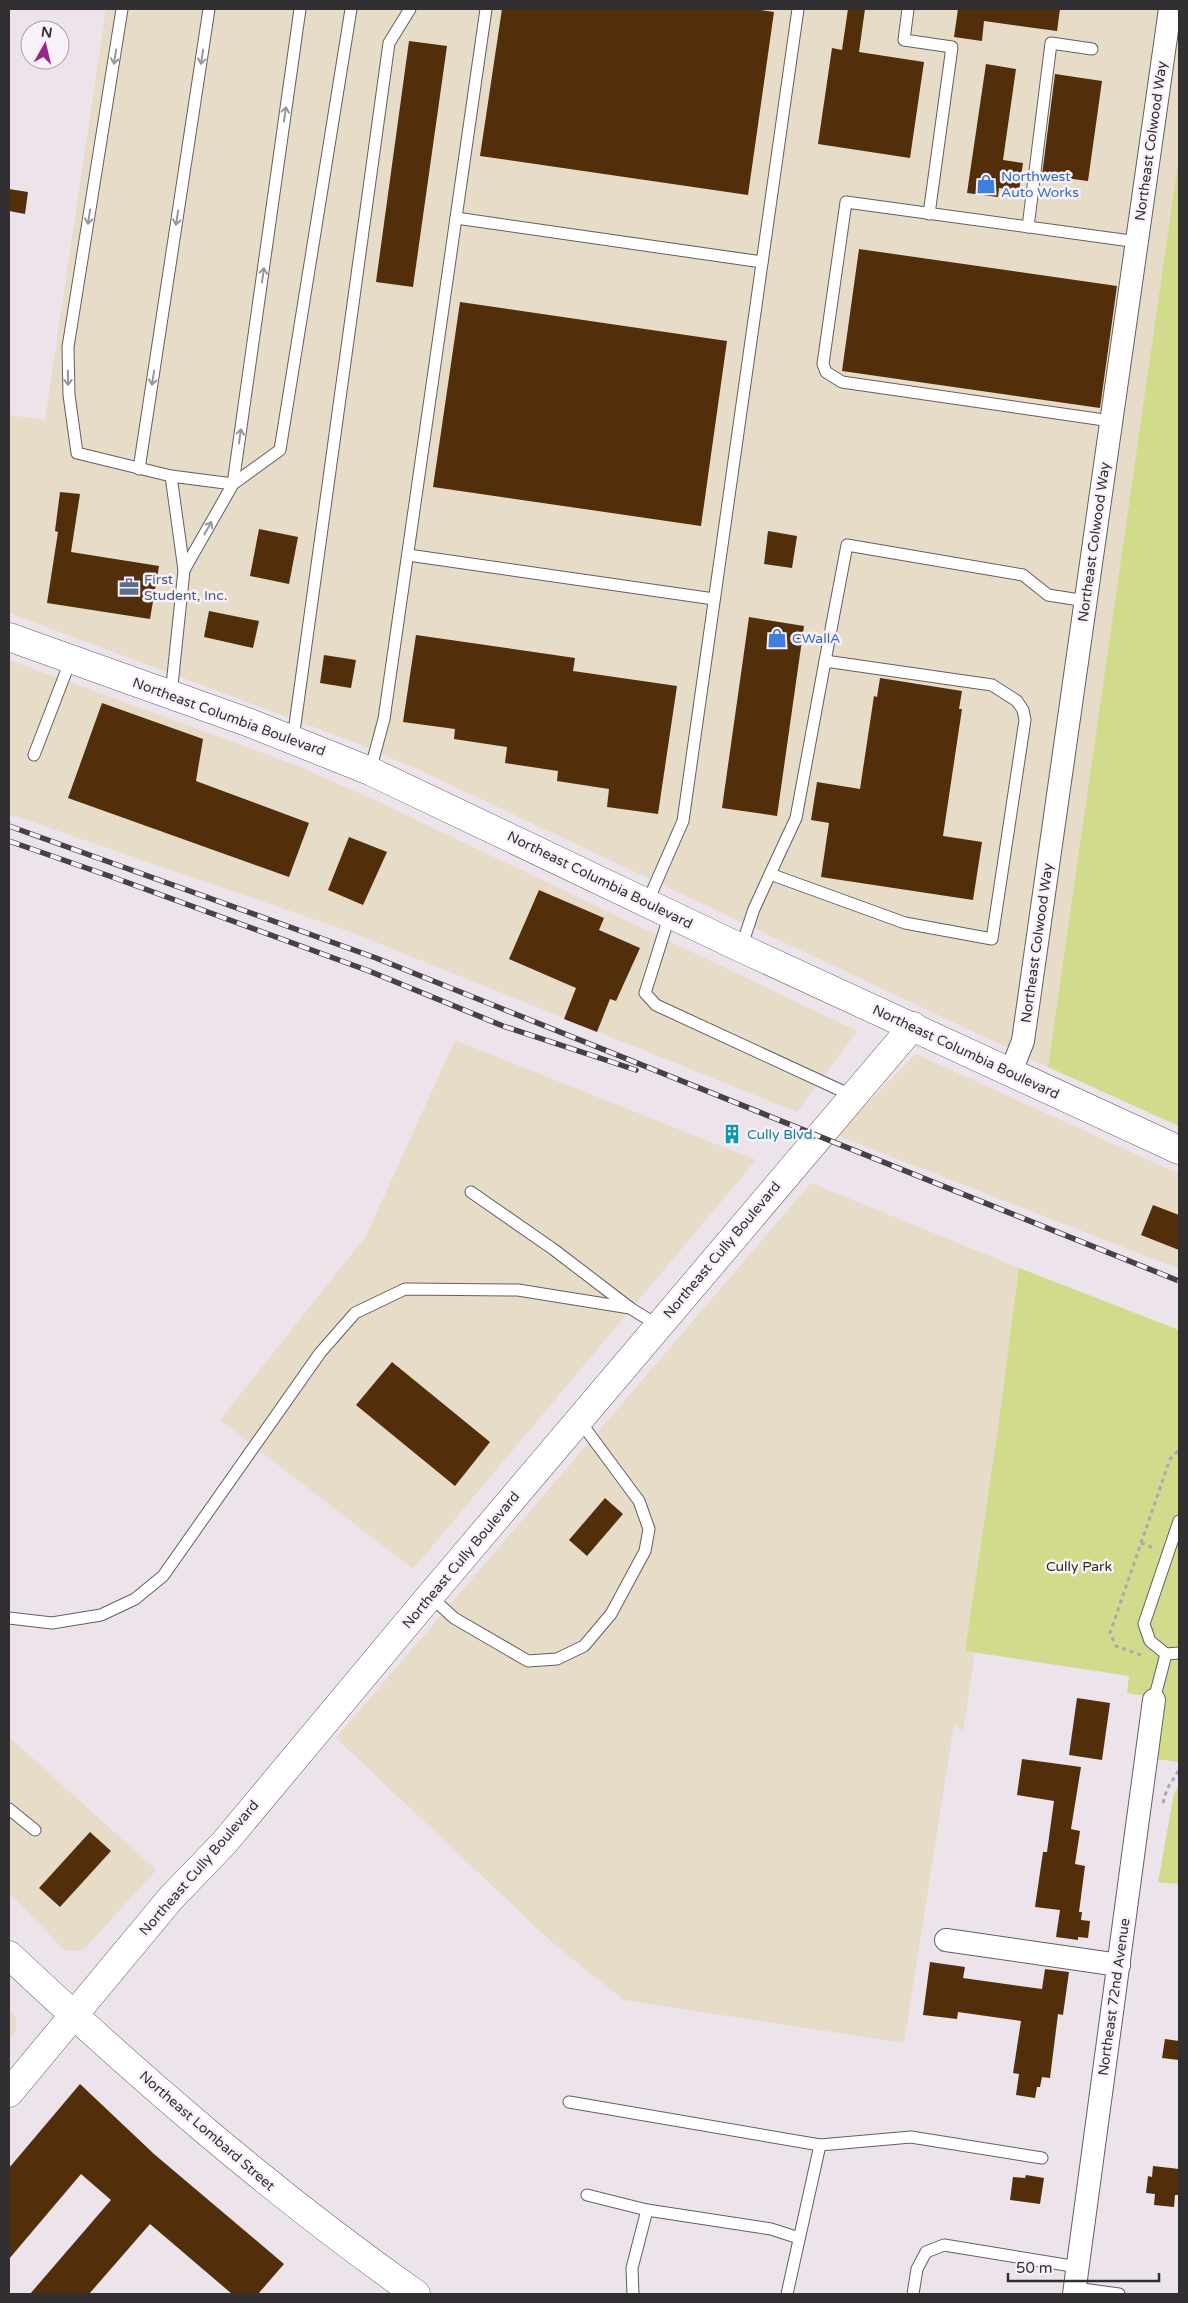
<svg xmlns="http://www.w3.org/2000/svg" width="1188" height="2303" font-family="'Varela Round',sans-serif">
	<style>
		.industrial { fill: #e6dcc7 }
		.green { fill: #d2da8b }
		.building { fill: #522e0a }
		.lines { fill: none; stroke-linecap: round; stroke-linejoin: round }
		.lane-casing { stroke: #655e65; stroke-width: 13 }
		.street-casing { stroke: #655e65; stroke-width: 24 }
		.secondary-casing { stroke: #655e65; stroke-width: 29 }
		.primary-casing { stroke: #655e65; stroke-width: 29 }
		.path { stroke: #aea7ae; stroke-width: 3; stroke-dasharray: 4 4; stroke-linecap: butt }
		.lane { stroke: #fff; stroke-width: 11 }
		.street { stroke: #fff; stroke-width: 22 }
		.secondary { stroke: #fff; stroke-width: 28 }
		.primary { stroke: #fff; stroke-width: 28 }
		.rail-casing { stroke: #454145; stroke-width: 5.5 }
		.rail { stroke: #f9f1f9; stroke-width: 4; stroke-dasharray: 11; stroke-linecap: butt }
		.oneway { stroke: #989798 }
		.labels { text-anchor: middle; dominant-baseline: central; stroke-width: 5; stroke-linejoin: round; paint-order: stroke }
		.street-label { font-size: 14px; fill: #322f32; stroke: #f9f1f9 }
		.shop-label { font-size: 14px; fill: #366cbe; stroke: #f9f1f9; text-anchor: start }
		.service-label { font-size: 14px; fill: #4e5e75; stroke: #f9f1f9; text-anchor: start }
		.culture-label { font-size: 14px; fill: #0d838f; stroke: #f9f1f9; text-anchor: start }
		.park-label { font-size: 14px; fill: #2d2f06; stroke: #f9f1f9 }
	</style>
	<rect width="100%" height="100%" fill="#ece3eb"/>
	<g class="industrial">
		<path d="M106,9H1179V156L1048,1067L415,768L346,739L9,613V415L45,420Z"/>
		<path d="M9,660L293,764L379,802L857,1031L797,1112L348,931L9,814Z"/>
		<path d="M455,1040L756,1160L413,1569L220,1420L366,1236Z"/>
		<path d="M916,1054L1179,1174V1269L836,1135Z"/>
		<path d="M811,1183L1019,1268L997,1435L965,1651L975,1653L963,1732L954,1724L904,2043L624,2000L556,1946L336,1738Z"/>
		<path d="M9,1737L156,1870L83,1950L72,1951L63,1949L9,1892Z"/>
		<path d="M9,2009L15,2017L17,2023L14,2034L9,2041Z"/>
	</g>
	<g class="green">
		<path d="M1179,156V1126L1048,1067Z"/>
		<path d="M1019,1268L1179,1330V1762L1157,1759L1166,1699L1127,1693L1129,1676L965,1651L997,1435Z"/>
		<path d="M1179,1785V1884L1158,1882L1174,1794Z"/>
	</g>
	<g class="building">
		<path d="M502,9H754L774,12L748,195L480,156Z"/>
		<path d="M848,9H865L859,52L924,62L910,158L818,144L832,48L842,50Z"/>
		<path d="M958,9H1060L1057,31L984,21L982,41L954,37Z"/>
		<path d="M409,41L447,46L413,287L376,282Z"/>
		<path d="M986,64L1016,69L1003,160L1023,163L1019,191L999,188L998,197L967,193Z"/>
		<path d="M1055,74L1102,81L1088,181L1042,175Z"/>
		<path d="M9,189L28,192L25,214L9,211Z"/>
		<path d="M859,249L1117,286L1100,408L842,371Z"/>
		<path d="M460,302L727,341L701,526L433,487Z"/>
		<path d="M60,492L80,494L71,552L159,566L150,619L47,603L58,532L55,531Z"/>
		<path d="M259,529L298,537L289,584L250,576Z"/>
		<path d="M768,531L797,536L792,568L764,564Z"/>
		<path d="M209,611L259,621L253,648L204,637Z"/>
		<path d="M749,617L804,626L777,816L722,808Z"/>
		<path d="M416,635L575,658L573,671L677,686L658,814L607,807L609,789L557,781L558,771L505,763L507,747L454,739L455,729L403,722Z"/>
		<path d="M324,655L356,660L351,688L320,683Z"/>
		<path d="M880,678L962,691L959,709H962L943,836L982,842L973,900L821,877L829,823L811,820L817,782L860,789L874,696L877,697Z"/>
		<path d="M102,703L203,739L196,781L309,823L289,877L68,798Z"/>
		<path d="M349,837L387,852L363,905L328,890Z"/>
		<path d="M539,890L604,918L599,930L640,948L616,1001L610,999L597,1032L564,1019L576,988L509,959Z"/>
		<path d="M1153,1205L1179,1215V1250L1141,1235Z"/>
		<path d="M392,1362L490,1442L455,1486L356,1405Z"/>
		<path d="M605,1498L623,1514L587,1556L569,1540Z"/>
		<path d="M1077,1698L1110,1703L1102,1760L1069,1755Z"/>
		<path d="M1022,1759L1081,1767L1071,1829L1080,1831L1075,1864L1085,1866L1079,1912H1082L1081,1920L1090,1921L1088,1938L1078,1937V1940L1056,1937L1060,1910L1035,1907L1043,1852H1047L1054,1801L1017,1795Z"/>
		<path d="M90,1832L111,1851L60,1907L39,1888Z"/>
		<path d="M930,1962L965,1967L963,1978L1042,1989L1045,1969L1069,1972L1063,2015L1058,2014L1050,2078L1042,2077L1040,2087H1037L1035,2098L1016,2095L1019,2074L1013,2073L1021,2021L958,2012L957,2019L923,2015Z"/>
		<path d="M1165,2039L1179,2041V2060L1162,2058Z"/>
		<path d="M80,2084L154,2154L284,2264L258,2294H232L150,2224L89,2294H30L111,2200L81,2174L9,2259V2168Z"/>
		<path d="M1153,2166L1179,2169L1178,2195H1175L1174,2207L1154,2205L1155,2194L1146,2193L1148,2176L1152,2177Z"/>
		<path d="M1026,2175L1044,2178L1040,2204L1010,2200L1013,2177L1025,2178Z"/>
	</g>
	<g class="lines">
		<defs>
			<g id="lane">
				<path d="M122,9L68,347L69,395L77,453L171,476L233,484L300,9"/>
				<path d="M908,9L904,40L952,47L929,214"/>
				<path d="M456,218L762,262"/>
				<path d="M1028,227L1051,43L1092,49"/>
				<path d="M1111,421L842,382L826,372L823,364L846,202L1138,242"/>
				<path d="M139,469L209,9"/>
				<path d="M171,476L184,570L171,695"/>
				<path d="M408,555L714,599"/>
				<path d="M184,570L233,484L280,450L351,9"/>
				<path d="M825,661L847,545L1023,575L1048,595L1086,601"/>
				<path d="M293,739L389,43L410,9"/>
				<path d="M34,755L71,659"/>
				<path d="M370,771L384,719L486,9"/>
				<path d="M647,903L683,821L798,9"/>
				<path d="M670,914L645,993L656,1005L853,1096"/>
				<path d="M741,948L754,909L770,874L905,923L992,939L1025,720L1023,710L1017,701L992,685L825,661L796,818L770,874"/>
				<path d="M471,1192L553,1249L629,1307"/>
				<path d="M1179,1521L1144,1624L1150,1641L1166,1654L1179,1653"/>
				<path d="M430,1596L454,1618L528,1661L557,1659L584,1646L611,1614L645,1551L649,1529L639,1501L579,1420"/>
				<path d="M9,1618L52,1623L101,1615L135,1599L163,1576L320,1353L355,1313L405,1289L518,1290L630,1308L659,1326"/>
				<path d="M1154,1700L1166,1654"/>
				<path d="M9,1809L35,1830"/>
				<path d="M569,2102L820,2145L911,2137L1042,2158"/>
				<path d="M587,2195L647,2210L771,2229L799,2238"/>
				<path d="M1075,2288L1119,2294"/>
				<path d="M633,2294L632,2268L647,2210"/>
				<path d="M787,2294L820,2145"/>
				<path d="M913,2294L917,2269L926,2252L944,2245L1078,2267"/>
			</g>
			<g id="street">
				<path d="M1010,1074L1023,1041L1170,9"/>
				<path d="M946,1940L1119,1965"/>
				<path d="M1074,2294L1154,1700"/>
			</g>
			<path id="secondary" d="M9,2093L171,1898L224,1843L419,1609L913,1026"/>
			<g id="primary">
				<path d="M9,637L250,723L370,771L741,948L1179,1150"/>
				<path d="M9,1955C138,2076 271,2192 416,2294"/>
			</g>
		</defs>
		<use href="#lane" class="lane-casing"/>
		<use href="#street" class="street-casing"/>
		<use href="#secondary" class="secondary-casing"/>
		<use href="#primary" class="primary-casing"/>
		<g class="path">
			<path d="M1141,1543L1154,1548"/>
			<path d="M1141,1655L1116,1646L1110,1633L1170,1459L1179,1450"/>
			<path d="M1163,1803L1167,1789L1179,1770"/>
		</g>
		<use href="#lane" class="lane"/>
		<use href="#street" class="street"/>
		<use href="#secondary" class="secondary"/>
		<use href="#primary" class="primary"/>
		<defs>
			<g id="rail">
				<path d="M9,826L376,958L1179,1281"/>
				<path d="M9,841L115,878L369,971L503,1026L636,1070"/>
			</g>
		</defs>
		<use href="#rail" class="rail-casing"/>
		<use href="#rail" class="rail"/>
	</g>
	<defs><path id="oneway-shaft" d="M-6 0H5M1.5-3L5.5 0L1.5 3" fill="none" stroke-width="1.6" stroke-linecap="round" stroke-linejoin="round" transform="scale(1.25)"/></defs>
	<g class="oneway">
		<use href="#oneway-shaft" transform="translate(115 57) rotate(99)"/>
		<use href="#oneway-shaft" transform="translate(202 57) rotate(99)"/>
		<use href="#oneway-shaft" transform="translate(285 114) rotate(-82)"/>
		<use href="#oneway-shaft" transform="translate(89 217) rotate(99)"/>
		<use href="#oneway-shaft" transform="translate(177 218) rotate(99)"/>
		<use href="#oneway-shaft" transform="translate(263 275) rotate(-82)"/>
		<use href="#oneway-shaft" transform="translate(68 378) rotate(89)"/>
		<use href="#oneway-shaft" transform="translate(153 378) rotate(99)"/>
		<use href="#oneway-shaft" transform="translate(240 436) rotate(-82)"/>
		<use href="#oneway-shaft" transform="translate(208 528) rotate(-60)"/>
	</g>
	<defs>
		<symbol id="shop-bare" viewBox="-9 -9 18 18"><path d="M-5-2.5h2.3a2.7 3.5 0 0 1 5.4 0H5L5.5 6h-11ZM-1.5-2.5h3a1.5 2.3 0 0 0-3 0Z" fill="#3f7fe0" stroke="#f9f1f9" stroke-width="2.5" paint-order="stroke"/></symbol>
		<symbol id="office-bare" viewBox="-9 -9 18 18"><path d="M-6-3h4V-5.5h4V-3h4V5H-6ZM-1-4.5V-3h2v-1.5ZM-6 0V1H6V0Z" fill="#5c6f8a" stroke="#f9f1f9" stroke-width="2.5" paint-order="stroke"/></symbol>
		<symbol id="building-bare" viewBox="-9 -9 18 18"><path d="M-4-6H4V6H1V3H-1V6H-4ZM-2.5-4.3h1.7v1.8h-1.7ZM.8-4.3h1.7v1.8H.8ZM-2.5-1h1.7V.8h-1.7ZM.8-1h1.7V.8H.8Z" fill="#0f9aa8" stroke="#f9f1f9" stroke-width="2.5" paint-order="stroke"/></symbol>
	</defs>
	<g fill-rule="evenodd">
		<use href="#shop-bare" x="972" y="170" width="28" height="28"/>
		<use href="#office-bare" x="115" y="573" width="28" height="28"/>
		<use href="#shop-bare" x="763" y="624" width="28" height="28"/>
		<use href="#building-bare" x="718" y="1120" width="28" height="28"/>
	</g>
	<g class="labels">
		<g class="street-label">
			<text transform="translate(1151 141) rotate(-82)">Northeast Colwood Way</text>
			<text transform="translate(1094 542) rotate(-82)">Northeast Colwood Way</text>
			<text transform="translate(229 717) rotate(20)">Northeast Columbia Boulevard</text>
			<text transform="translate(600 880) rotate(26)">Northeast Columbia Boulevard</text>
			<text transform="translate(1037 943) rotate(-82)">Northeast Colwood Way</text>
			<text transform="translate(966 1052) rotate(25)">Northeast Columbia Boulevard</text>
			<text transform="translate(722 1250) rotate(-50)">Northeast Cully Boulevard</text>
			<text transform="translate(461 1560) rotate(-50)">Northeast Cully Boulevard</text>
			<text transform="translate(199 1868) rotate(-49)">Northeast Cully Boulevard</text>
			<text transform="translate(1114 1997) rotate(-82)">Northeast 72nd Avenue</text>
			<text transform="translate(207 2131) rotate(41)">Northeast Lombard Street</text>
		</g>
		<g class="shop-label">
			<text x="1001" y="176">Northwest<tspan x="1001" dy="16">Auto Works</tspan></text>
			<text x="792" y="638">CWallA</text>
		</g>
		<g class="service-label">
			<text x="144" y="579">First<tspan x="144" dy="16">Student, Inc.</tspan></text>
		</g>
		<g class="culture-label">
			<text x="747" y="1134">Cully Blvd.</text>
		</g>
		<g class="park-label">
			<text x="1079" y="1566">Cully Park</text>
		</g>
	</g>
	<rect width="1188" height="2303" fill="none" stroke="#322f32" stroke-width="20"/>
	<g transform="translate(45 45) rotate(8)"><circle r="24" fill="#f9f1f9" stroke="#a9a3a9"/>
	<path d="M0-4L9 19L0 12L-9 19Z" fill="#992988"/>
	<text y="-8" font-size="14" font-weight="bold" text-anchor="middle" fill="#322f32">N</text>
	</g>
	<path d="M1008 2273v8h151v-8" fill="none" stroke="#322f32" stroke-width="2.5"/>
	<text x="1016" y="2273" font-size="15" fill="#322f32" stroke="#f9f1f9" stroke-width="4" paint-order="stroke">50 m</text>
</svg>
